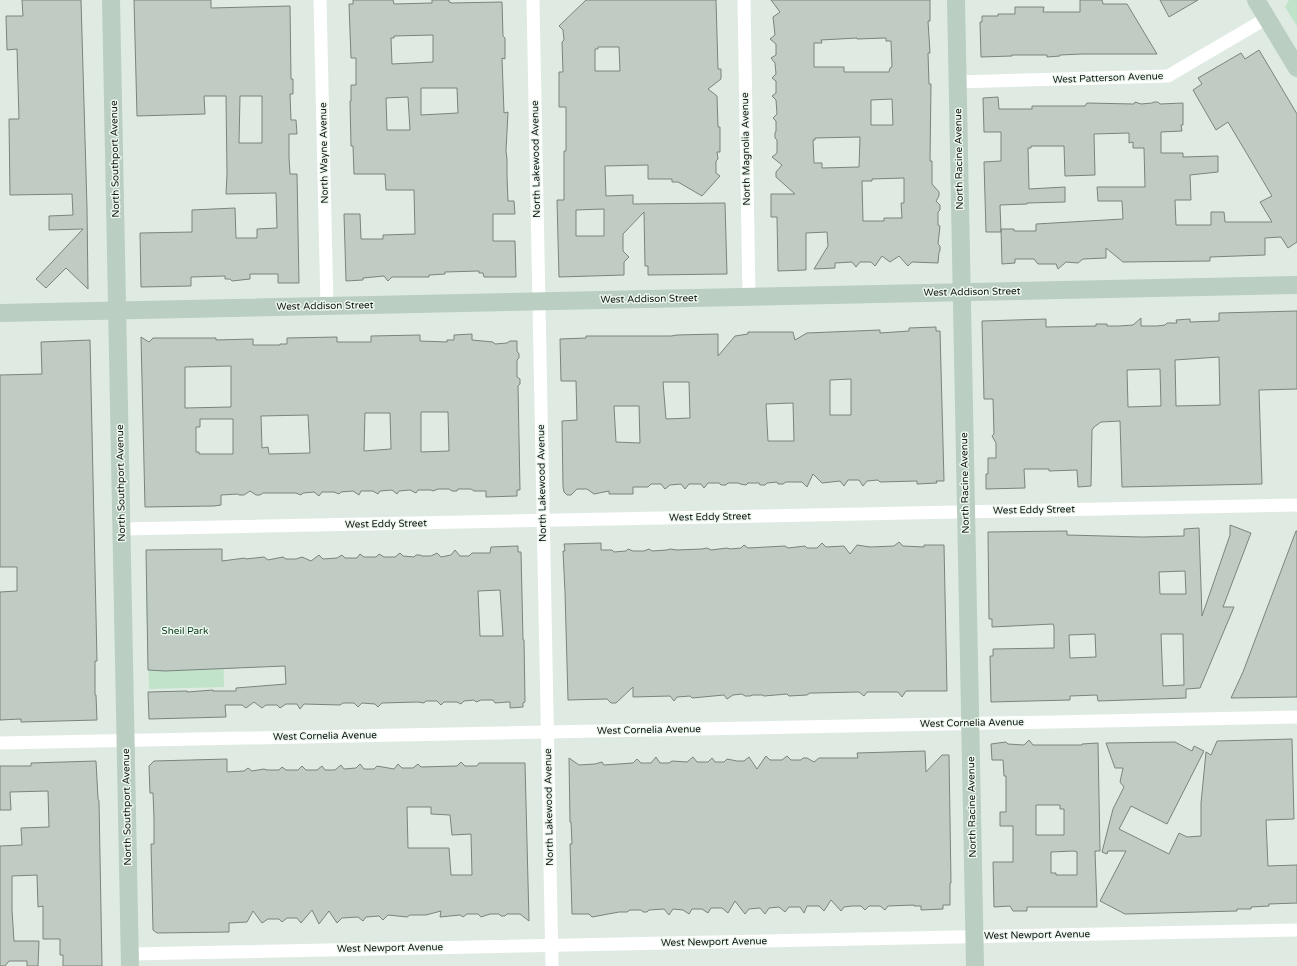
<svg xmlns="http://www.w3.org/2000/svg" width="1297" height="966" font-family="'Varela Round',sans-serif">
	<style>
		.green { fill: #c1e3ca }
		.building { fill: #c0ccc3; stroke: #7a847d; fill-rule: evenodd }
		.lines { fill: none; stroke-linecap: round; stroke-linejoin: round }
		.street { stroke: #fff; stroke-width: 13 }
		.secondary { stroke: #bacec1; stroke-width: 18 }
		.labels { text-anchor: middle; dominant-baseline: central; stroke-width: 3; stroke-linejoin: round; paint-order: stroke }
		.street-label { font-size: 10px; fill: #111512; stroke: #edf8ef }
		.park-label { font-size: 10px; fill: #0b3a1f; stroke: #edf8ef }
	</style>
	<rect width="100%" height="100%" fill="#dfebe2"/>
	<g class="green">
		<path d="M1289,0H1297V26L1285,7Z"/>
		<path d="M222,592L224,687L149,689L146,594Z"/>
	</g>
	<g class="building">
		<path d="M22,0H81L87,208L88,289L66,268L46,288L36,279L83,229L49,230V216L73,215L72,194L10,195L9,119H19L17,49L7,50L6,16H23Z"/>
		<path d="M134,0H211V8L290,6L291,79H293V94H290L291,120H296L297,134H289V157L290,174H297L299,283H278V274H250V279L232,281L230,279H225V276L191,277V286L141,287L140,233L192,232V210L235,208L236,238H257V229L277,228L276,193L226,194L227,174L226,96H204L205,114L137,116ZM240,96H262V143H239Z"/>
		<path d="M353,0H393L394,4L432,3V0H449V2L452,3L502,2L503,36L505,38V59L502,58L504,113L508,112L506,151L507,159V176L508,201H514L515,214H493V241H515L516,277H484L483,273H479V271L445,272V274L429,275V277H392L388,281L384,276L363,278V280L346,281L344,214H360L361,239H383V235L415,234L414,190H386L385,174H354L353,146H351L350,101H351V85H356V58H351L349,4H353ZM433,35V62L392,64L391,38H394V36ZM421,88H457L458,113L421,115ZM408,97L410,130H387L386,98Z"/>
		<path d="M586,0H716L718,69H721V79L708,89L717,96L718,127H720V152H717L718,159L716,161V173L720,176L702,196L678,182H672V179H648V165L605,166L606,196L633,195V204L725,203L727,274L648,275V266H645L644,212L623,234V251L629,257L624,262V275L559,277L557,200H564V151H566V107H559V72H563L562,42L564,40L563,30L559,26ZM598,47H619L620,71H595V49H598ZM604,209V236H576V210Z"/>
		<path d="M771,0H930V21H928L930,53H928L929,84H931L930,161H932V184L939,192V196L936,201L940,205V210L938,212V225L940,226L938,244L940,246V251L939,252L938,263L912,262L908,266L899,256L890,262L882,256L875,266L871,262H860L856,267L852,262L835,263V268L814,269L828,246L827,232L806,233V270L778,271L777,217H771V194H795L776,177V172L782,165L772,157L777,153V140L775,138V133L776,131V121L773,118L777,114L776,100L772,96L776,93V81L772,78L776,74L775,63L771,58L776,55V44L770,39L775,35L773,17L780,12ZM857,38V39L886,38V41H891L892,67L890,68L889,72H844V67H814V43H822L821,40ZM892,99L893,125H871V100ZM860,137L859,167L822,168V163H814L813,140H815V138ZM904,178V203H901L902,218H884V221H863L862,181H872V179Z"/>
		<path d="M1080,0H1102L1103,4H1127L1157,54H1082L1060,55V56L1047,57V55H1012V56L981,57L980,22H982V16H998V14H1015V7H1044L1043,12H1080Z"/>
		<path d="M1160,0H1198L1169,17Z"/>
		<path d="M1259,50L1297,114V242L1288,248L1281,237L1265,238V255L1210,257V261L1123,262L1106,248V258L1083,259L1078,263L1066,262L1058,269L1056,264H1038L1034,259H1015V263L1002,264L1001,229H1014V231H1036V224L1123,219L1122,201H1098L1097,187H1145L1144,148H1133V142L1129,143V133L1094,134L1095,175L1065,176L1064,146H1031V148H1028L1029,189L1065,187V202L1027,203V204L1000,205L1001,232H986L984,162L1001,161V132H984L983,98L998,97L999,109H1032V106H1085L1087,103L1134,104L1135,102L1141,104L1152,103L1154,102H1158L1160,104L1183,103V125H1181L1182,131L1161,132V153H1183V157L1218,156V172L1190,175L1191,200H1175L1176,225H1211V212H1224L1225,222H1272L1260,202L1272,196L1228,122L1216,130L1193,90L1202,84L1198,78L1241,53L1245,59Z"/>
		<path d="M1297,311V389L1259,390L1262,484L1122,487L1120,421L1101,422L1094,427L1092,430L1091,486L1078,487L1077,470L1049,471V469H1024L1025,488L986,489V474H988V458H996V443L992,436L994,434L993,399H984L982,321L1046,319V327L1096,326V324H1107V326H1119L1133,325L1141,318V326H1157L1165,325L1167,323H1177L1176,320L1190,319V322L1219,321V313ZM1219,357L1220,405L1176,406L1175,360ZM1160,369L1161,406L1128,407L1127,370Z"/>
		<path d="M936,327V331H940L944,481H936L937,483L917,484V481L880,482L878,480L867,481L863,486L859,480H848L844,486L840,481L822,483L813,474L807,487L802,482H786L783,484H778L777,482L767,483L765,485H760L759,483H748L746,485L740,484L739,483H728L726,485H721L719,483H708L704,488L701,484H689L685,489L681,484L670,485L665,489L661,484H651L648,487H633V494H609V491L594,494L587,489H577L571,495H567L564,492L563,487L562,421L577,420L576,381H561L560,339L586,338V336H671L677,335L718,334V356L735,336L748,334V332H793L795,340L807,333L880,330V333L909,331V328ZM851,379V415H830V380ZM663,382H689L690,418L666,419ZM793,403L794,441H768L766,404ZM614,406H639L640,443L616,442Z"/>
		<path d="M472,334V340L493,342L495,344L507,343L510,341H517V351L519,354V358L517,360V377L520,379V384L518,386L520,490H517V496L486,497V491H474L471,489H458L457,491H452L449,489H438L433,491L431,490H418L416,493L410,490L399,491L397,494L392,490L380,491L378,494L373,491H361L359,495L353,491L341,492L339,494L334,492H322L319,496L314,492L303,493L301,495L296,493H263L260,495H256L250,491L244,495H239L238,494L221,495V505L214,506L145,507L141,337L149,342L153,338H216V340L253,339V345H280V344H287V338L337,337V342H371V336L420,335V341L447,342V340H454V335ZM231,366V407L185,408V367ZM421,412H448L449,451L421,452ZM365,413H390L391,449L364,451ZM308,415L310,453L269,454L268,447L262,448L261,416ZM200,419H233V454H199V452H196V427H200Z"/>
		<path d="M90,340L97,661H95V695H96L97,720L21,722V719L0,720V592L17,591V567H0V375L42,374L41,342Z"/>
		<path d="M1230,525L1251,533L1223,607H1234L1200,688L1186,689V698L1098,701L1097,695L1070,696V700L991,702L990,656H993V649L1054,648V627L1053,624L992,627V619H989L988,532L1067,531V535L1142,537L1184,536V529L1199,528L1202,616L1230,535ZM1185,571L1186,594H1160L1159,572ZM1095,634L1096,657L1070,658L1069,635ZM1161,634H1183L1184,685L1163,686Z"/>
		<path d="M1296,531H1297V697L1231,698L1243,672Z"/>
		<path d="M899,542L903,546L924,547V545H944L947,691H906L902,697L898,692H867L864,696L859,692L815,693H810L807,695L789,696L787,694L764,696L762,695H753L750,696H745L742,694L733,695L727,699L724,695L692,698L690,696L677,697L674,701L670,696L633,697V687L616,703H611L607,699L568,700L565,592L563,551H565L564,544L601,543V550H612L614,552L626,551L628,549L633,551H644L649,549L652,551L667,550L670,549L677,550L702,549L707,548L711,550L727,548L730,549L741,548L744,545L748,548L785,546L788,548L805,546L807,548H817L822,543L826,547L844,546L850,554L857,545L870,547L894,546Z"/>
		<path d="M518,546V552H521L523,640H524L525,702L523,703V707L510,708V702H508L495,703L493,700H481L476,702L474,700L464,701L461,704L457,702H444L441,705L437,701H426L424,703L418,702L382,703L378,707L375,704L362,703L358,707L354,703H343L340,705L304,704L300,709L297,704H286L280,708L277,705H266L262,708L254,702L246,708L242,705H225L226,717L149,719L148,692L187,691V692L213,690V691H236V688L286,684L285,666L165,671L148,670L146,550L222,549V561L245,558L246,559L264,557L268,560L283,557L286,559H296L302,557L311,561L319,555L323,559L337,558L342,555L345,558H357L360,554L364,557H376L379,554L384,557H395L400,553L403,556L414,557L416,555H420L422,556H431L437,553L441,557L451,555L455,550L460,556H469L472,553H490L491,547ZM500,590L503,636H480L478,591Z"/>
		<path d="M1292,739L1294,819L1266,820L1268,866L1297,865V903L1269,904V906L1251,907V909H1237V911L1125,914L1100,901L1126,851H1108L1107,854L1102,852L1113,809L1124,787L1120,782L1123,768H1115L1106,743L1175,742L1192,751L1194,746L1204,751L1167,824L1131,806L1119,829L1169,854L1179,833L1187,837L1201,836V803L1206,752L1211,755L1217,741Z"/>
		<path d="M1029,740L1033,745H1082V744L1098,743L1100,851H1095L1097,907H1027V911H1013L1010,906L994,907L993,862H1013V826H1000V812H1006V776H1004L1003,760H992L991,744L1006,742L1008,744L1024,745ZM1036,805H1060V809H1064V835H1036ZM1074,851L1077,852V875H1056V873H1051V852Z"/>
		<path d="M925,751L926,772L942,755H949L951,883H950V905H943V909L921,910V906H914V905L888,906L885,910L880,906H869L865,910L861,906H852L844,907L841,911L831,900L824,911L819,906H807L804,913L800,907H789L785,912L779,907L769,908L765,914L760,908L749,909L745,914L735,901L728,913L722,908H711L708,913L702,909H692L689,914L683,910L673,909L669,915L664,909L649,910L647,912H643L641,910H630L627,912H619L592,917L589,914H572L570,844H572L571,822H570L569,758L579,765L595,764L602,762L604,765L633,763L637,759L641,763H651L656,757L660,763H669L672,761L687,762L693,757L697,762H708L712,758L715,762H724L727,759L737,761H744L749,757L757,769L766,756L770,760H782L787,756L791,760H801L803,758H807L814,762L819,758H858L857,753Z"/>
		<path d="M227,759V772L244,771L248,768L252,771L264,769L267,770H279L282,767L286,770H298L302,766L306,770H317L322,766L325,770H335L341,765L344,769L356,768L360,764L364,769H374L377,766L394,769L398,764L402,768H413L418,764L421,767L457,766L461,762L465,766H477L479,763H525L529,921L520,914H507L505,916H501L499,914H490L481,917L478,914H467L463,917L460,915L440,917L441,911L426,915H410L407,917L388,915L383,920L379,916L366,917L363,921L358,917L342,918L337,923L329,911L319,924L312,910L301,923L297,918H287L282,922L279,919H268L262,923L253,911L247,922L229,923V932L157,933L153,930L151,844H154V819L153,793H150L149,766L154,761ZM407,807H431V814L450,815L452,835L471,834L472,875H451L449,848H408Z"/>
		<path d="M96,761L98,799L99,801L102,966H63V955H60V939H43V906L38,907L37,875L12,876V910L14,941H39L38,966H27V961H9L5,966H0V846L22,845L21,828L49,827L48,791L10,792L11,810H0V766H31V763Z"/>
	</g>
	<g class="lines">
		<g class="street">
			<path d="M320,0L327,306"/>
			<path d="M533,0L552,966"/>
			<path d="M744,0L749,297"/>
			<path d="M957,82L1168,76L1267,18"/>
			<path d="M122,529L1297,505"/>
			<path d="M0,743L1297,717"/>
			<path d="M130,954L1297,930"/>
		</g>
		<g class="secondary">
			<path d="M111,0L130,966"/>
			<path d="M956,0L975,966"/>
			<path d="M1256,0L1297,68"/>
			<path d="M0,313L1297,285"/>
		</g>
	</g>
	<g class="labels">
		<g class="street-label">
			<text transform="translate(1108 78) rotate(-2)">West Patterson Avenue</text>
			<text transform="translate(746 149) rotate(-91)">North Magnolia Avenue</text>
			<text transform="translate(324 153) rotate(-91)">North Wayne Avenue</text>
			<text transform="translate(115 159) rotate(-91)">North Southport Avenue</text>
			<text transform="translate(536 159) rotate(-91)">North Lakewood Avenue</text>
			<text transform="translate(959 159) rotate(-91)">North Racine Avenue</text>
			<text transform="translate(972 292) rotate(-1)">West Addison Street</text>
			<text transform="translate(649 299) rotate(-1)">West Addison Street</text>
			<text transform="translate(325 306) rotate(-1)">West Addison Street</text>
			<text transform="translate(121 483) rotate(-91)">North Southport Avenue</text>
			<text transform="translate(542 483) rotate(-91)">North Lakewood Avenue</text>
			<text transform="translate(965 483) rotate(-91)">North Racine Avenue</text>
			<text transform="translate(1034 510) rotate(-1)">West Eddy Street</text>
			<text transform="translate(710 517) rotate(-1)">West Eddy Street</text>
			<text transform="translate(386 524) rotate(-1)">West Eddy Street</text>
			<text transform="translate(972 723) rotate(-1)">West Cornelia Avenue</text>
			<text transform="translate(649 730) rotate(-1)">West Cornelia Avenue</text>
			<text transform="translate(325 736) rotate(-1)">West Cornelia Avenue</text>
			<text transform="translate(127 807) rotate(-91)">North Southport Avenue</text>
			<text transform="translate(549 807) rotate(-91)">North Lakewood Avenue</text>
			<text transform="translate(972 807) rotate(-91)">North Racine Avenue</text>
			<text transform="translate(1037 935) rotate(-1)">West Newport Avenue</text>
			<text transform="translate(714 942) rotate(-1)">West Newport Avenue</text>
			<text transform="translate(390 948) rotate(-1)">West Newport Avenue</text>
		</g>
		<g class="park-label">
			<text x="185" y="631">Sheil Park</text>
		</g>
	</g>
</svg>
